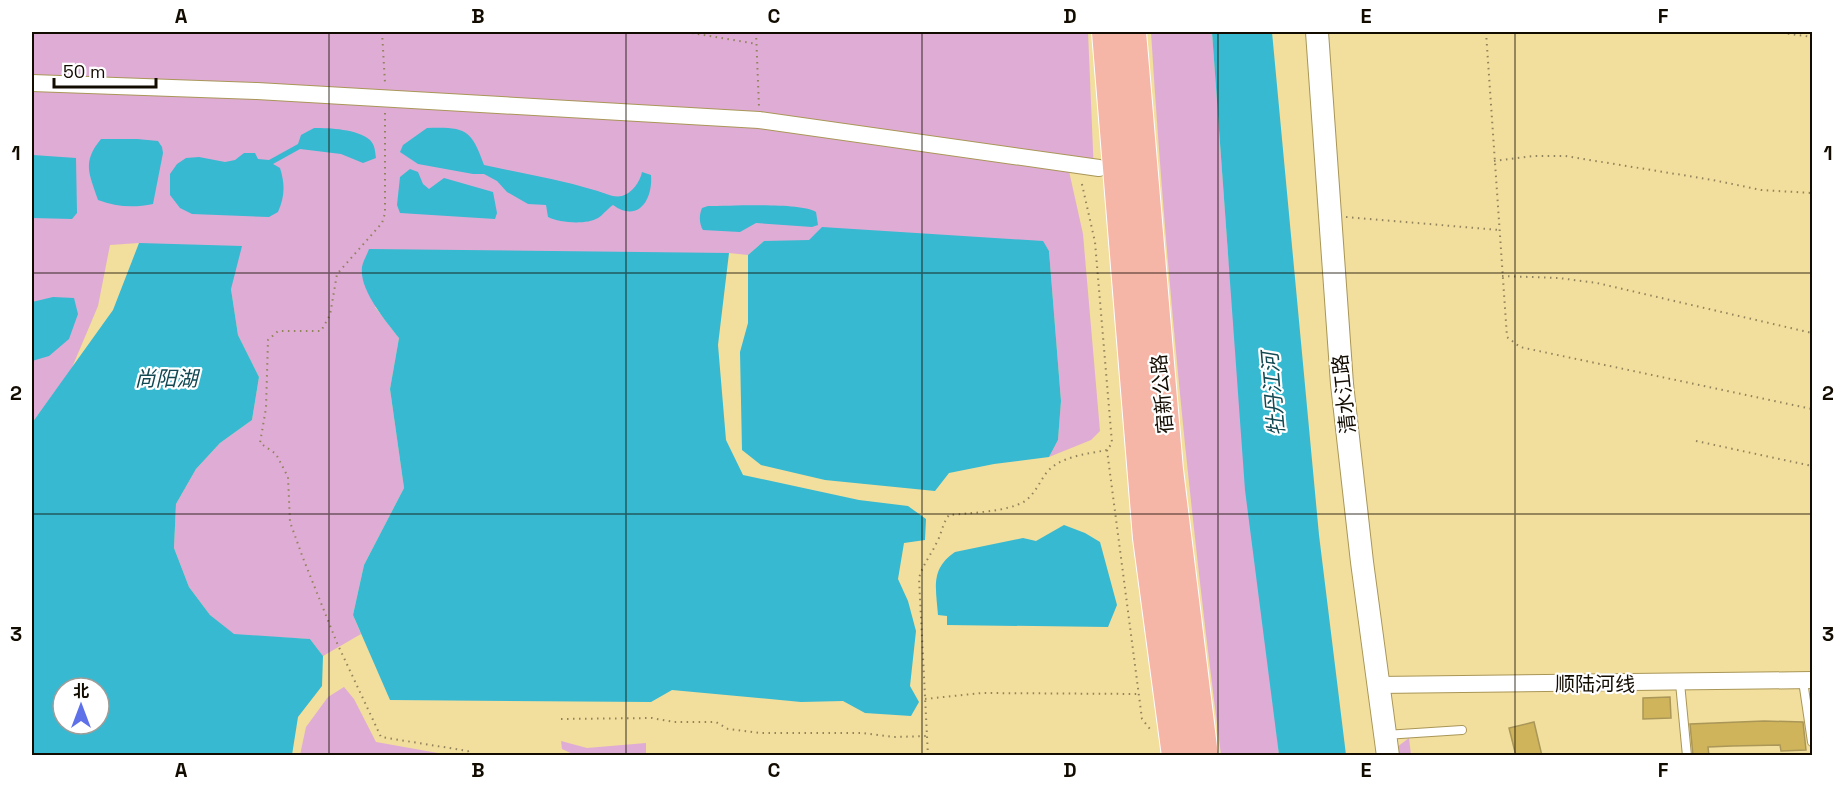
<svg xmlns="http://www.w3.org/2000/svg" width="1844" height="787" font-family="'Space Grotesk','Noto Sans SC',sans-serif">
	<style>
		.green { fill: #dfacd5 }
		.water { fill: #37b9d1; fill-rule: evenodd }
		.building { fill: #cfb45b; stroke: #aa9758; stroke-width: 1.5 }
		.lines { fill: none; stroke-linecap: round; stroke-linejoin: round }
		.lane-casing { stroke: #a99657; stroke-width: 10 }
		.street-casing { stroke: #a99657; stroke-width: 18 }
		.secondary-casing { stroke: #a99657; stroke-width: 24 }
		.highway-casing { stroke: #fff; stroke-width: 32 }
		.path { stroke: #92845a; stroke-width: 2; stroke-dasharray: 1.5 4.5; stroke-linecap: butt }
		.lane { stroke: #fff; stroke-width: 8 }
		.street { stroke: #fff; stroke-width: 16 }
		.secondary { stroke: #fff; stroke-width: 22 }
		.highway { stroke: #f6b6a7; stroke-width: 30 }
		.grid { fill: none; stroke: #120b00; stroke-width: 1.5; stroke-opacity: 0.55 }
		.labels { text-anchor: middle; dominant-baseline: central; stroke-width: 4.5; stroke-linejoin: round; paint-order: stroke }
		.street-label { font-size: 20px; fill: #120b00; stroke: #fff }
		.water-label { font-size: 21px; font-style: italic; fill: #114852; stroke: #fff }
		.neatline { fill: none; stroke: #120b00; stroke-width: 2 }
		.grid-label { font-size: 20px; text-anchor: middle; font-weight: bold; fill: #120b00 }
	</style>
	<rect width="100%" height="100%" fill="#f2de9d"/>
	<g class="green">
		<path d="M32,32H1088L1094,174L1069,171L1083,234L1100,431L1091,440L1049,457L1058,440L1061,401L1049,251L1042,241H764L748,255L729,253L375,307L399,338L390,389L404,488L364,565L353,615L361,634L323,656L310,639L234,635L210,615L189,587L174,548L176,504L196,469L220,443L252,420L259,377L238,335L231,289L139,243L110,245L98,306L71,370L32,423Z"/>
		<path d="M1151,32H1212L1228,254L1279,755H1221C1190,515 1166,273 1151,32Z"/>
		<path d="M344,687L354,699L376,742L449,755H300L306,727L328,697Z"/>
		<path d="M1409,738L1411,755L1395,756L1397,747Z"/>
		<path d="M561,741L587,748L646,743V755H575L562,749Z"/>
	</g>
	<g class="water">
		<path d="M1212,32H1272L1319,535L1346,755H1279L1245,490Z"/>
		<path d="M314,128C330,128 357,129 370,140C375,145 375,151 376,158L363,163L341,154L300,149L273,164L280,168C285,184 285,196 278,212L269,217L192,214L180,208L170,195V174L177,164L186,158L199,157L225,162L235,160L244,153H255L258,159L269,160L298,144L301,135Z"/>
		<path d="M427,128C466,127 471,129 484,165C521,173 558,179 594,190C603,192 612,198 622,196C632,193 640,182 642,172L651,175C653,200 638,223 613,205C608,208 603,215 598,218C586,225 560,223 548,217L546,205L528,204L507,192L497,181L484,174H473L418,164L400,152L403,145Z"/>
		<path d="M101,139H137L158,141L162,147L163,153L153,204C134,208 116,207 98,200C89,173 82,162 101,139Z"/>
		<path d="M33,155L76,158L77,213L72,219L32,218Z"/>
		<path d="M410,169L418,172L423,184L429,189L444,178L493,192L497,213L495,219L400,213L397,205L400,177Z"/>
		<path d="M708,206C730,206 801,202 816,212L818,225L812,227L756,223L740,232L703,230C699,224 699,215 702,208Z"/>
		<path d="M822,227L1043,241L1049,251L1061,401L1058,440L1049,457L994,464L949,473L935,491L825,480L761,465L742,450L740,352L748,323V255L764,241L809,240Z"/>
		<path d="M139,243L242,246L231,289L238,335L259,377L252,420L220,443L196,469L176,504L174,548L189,587L210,615L234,634L310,639L323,656L322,686L298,717L292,755H32V423L113,310ZM63,688H99V724H63Z"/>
		<path d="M369,249L729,253L718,345L726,440L743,475L859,500L908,506L926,519L925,540L904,543L898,579L908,601L916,631L910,686L919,702L911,716L865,713L843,701L801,702L672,690L651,702L390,700L353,615L364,565L404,488L390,389L399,338C386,321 359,290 362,267C363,261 367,255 369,249Z"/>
		<path d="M53,297L74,298L78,314L69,339L49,356L32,361V302Z"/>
		<path d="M1064,525L1085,533L1100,542L1117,605L1108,627L947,625V616L938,615C936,588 930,569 955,552L1023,538L1036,541Z"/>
	</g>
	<g class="building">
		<path d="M1670,697L1671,718L1643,719V698Z"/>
		<path d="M1764,721L1803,722L1806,750L1781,751L1780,745L1732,746L1708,747L1709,756H1693L1690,724Z"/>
		<path d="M1534,722L1542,756H1516L1509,728Z"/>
	</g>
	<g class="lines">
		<defs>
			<g id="lane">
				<path d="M1803,681L1812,742"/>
				<path d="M1680,683L1687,756"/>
				<path d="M1385,735L1462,730"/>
			</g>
			<g id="street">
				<path d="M32,83L257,91L759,120L1099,168"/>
				<path d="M1378,685L1812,680"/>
			</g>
			<path id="secondary" d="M1317,32L1342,384L1362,562L1388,756"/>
			<g id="highway">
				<path d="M1107,32L1148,538L1177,756"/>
				<path d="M1131,32L1168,470L1203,756"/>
			</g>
		</defs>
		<use href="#lane" class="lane-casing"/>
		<use href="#street" class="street-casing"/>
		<use href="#secondary" class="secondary-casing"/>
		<use href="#highway" class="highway-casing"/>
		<g class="path">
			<path d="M382,32L385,83"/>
			<path d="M686,32L757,44"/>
			<path d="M756,32L759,107"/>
			<path d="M1486,32L1507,337L1520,347L1812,409"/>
			<path d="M1776,32L1812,37"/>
			<path d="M385,113V213L382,223L337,274L330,315L321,331H278L268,340L266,408L260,443L276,454L288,477L290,522L303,558L337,643L381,737L468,751L472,756"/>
			<path d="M1494,161L1534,156H1565L1713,180L1761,190L1812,193"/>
			<path d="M1346,217L1499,230"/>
			<path d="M1502,276L1559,278L1597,283L1812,333"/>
			<path d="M1696,441L1812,466"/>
			<path d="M1107,450L1142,719L1150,729"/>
			<path d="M925,699L982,693L1138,694"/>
			<path d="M561,719L652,718L674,722H716L728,729L761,733H863L894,737L927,736"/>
			<path d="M928,756L919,578C923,564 931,555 937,542C942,533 942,524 949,515C969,513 1008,512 1025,501C1035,494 1040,481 1047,472C1061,456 1087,454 1107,450L1112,443L1095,242L1081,180"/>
		</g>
		<use href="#lane" class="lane"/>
		<use href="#street" class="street"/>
		<use href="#secondary" class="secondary"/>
		<use href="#highway" class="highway"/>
	</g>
	<path class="grid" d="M329,32V756M626,32V756M922,32V756M1218,32V756M1515,32V756M32,273H1812M32,514H1812"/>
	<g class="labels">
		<g class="street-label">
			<text transform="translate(1162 394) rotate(-95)">宿新公路</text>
			<text transform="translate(1344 394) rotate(-96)">清水江路</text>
			<text x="1595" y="684">顺陆河线</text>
		</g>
		<g class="water-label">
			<text x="166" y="378">尚阳湖</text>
			<text transform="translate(1273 394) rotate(-95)">牡丹江河</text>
		</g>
	</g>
	<rect width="1844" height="787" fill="none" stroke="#ffffff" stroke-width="66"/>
	<g transform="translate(81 706)"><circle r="28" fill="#ffffff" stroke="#a09d99" stroke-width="1.5"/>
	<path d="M0-4.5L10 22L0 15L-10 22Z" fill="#5f71e9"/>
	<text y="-9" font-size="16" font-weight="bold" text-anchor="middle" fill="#120b00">北</text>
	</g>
	<path d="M54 78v9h102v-9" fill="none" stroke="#120b00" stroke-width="3"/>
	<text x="63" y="78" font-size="18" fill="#120b00" stroke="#ffffff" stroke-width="4.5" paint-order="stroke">50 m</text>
	<rect x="33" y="33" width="1778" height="721" class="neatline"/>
	<g class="grid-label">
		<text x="181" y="23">A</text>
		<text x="478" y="23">B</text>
		<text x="774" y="23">C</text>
		<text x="1070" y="23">D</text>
		<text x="1366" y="23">E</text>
		<text x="1663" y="23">F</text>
		<text x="16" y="160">1</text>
		<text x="1828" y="160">1</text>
		<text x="16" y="400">2</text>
		<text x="1828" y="400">2</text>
		<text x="16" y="641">3</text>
		<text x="1828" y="641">3</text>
		<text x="181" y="777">A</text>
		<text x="478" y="777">B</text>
		<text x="774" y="777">C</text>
		<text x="1070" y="777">D</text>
		<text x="1366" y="777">E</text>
		<text x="1663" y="777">F</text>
	</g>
</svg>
